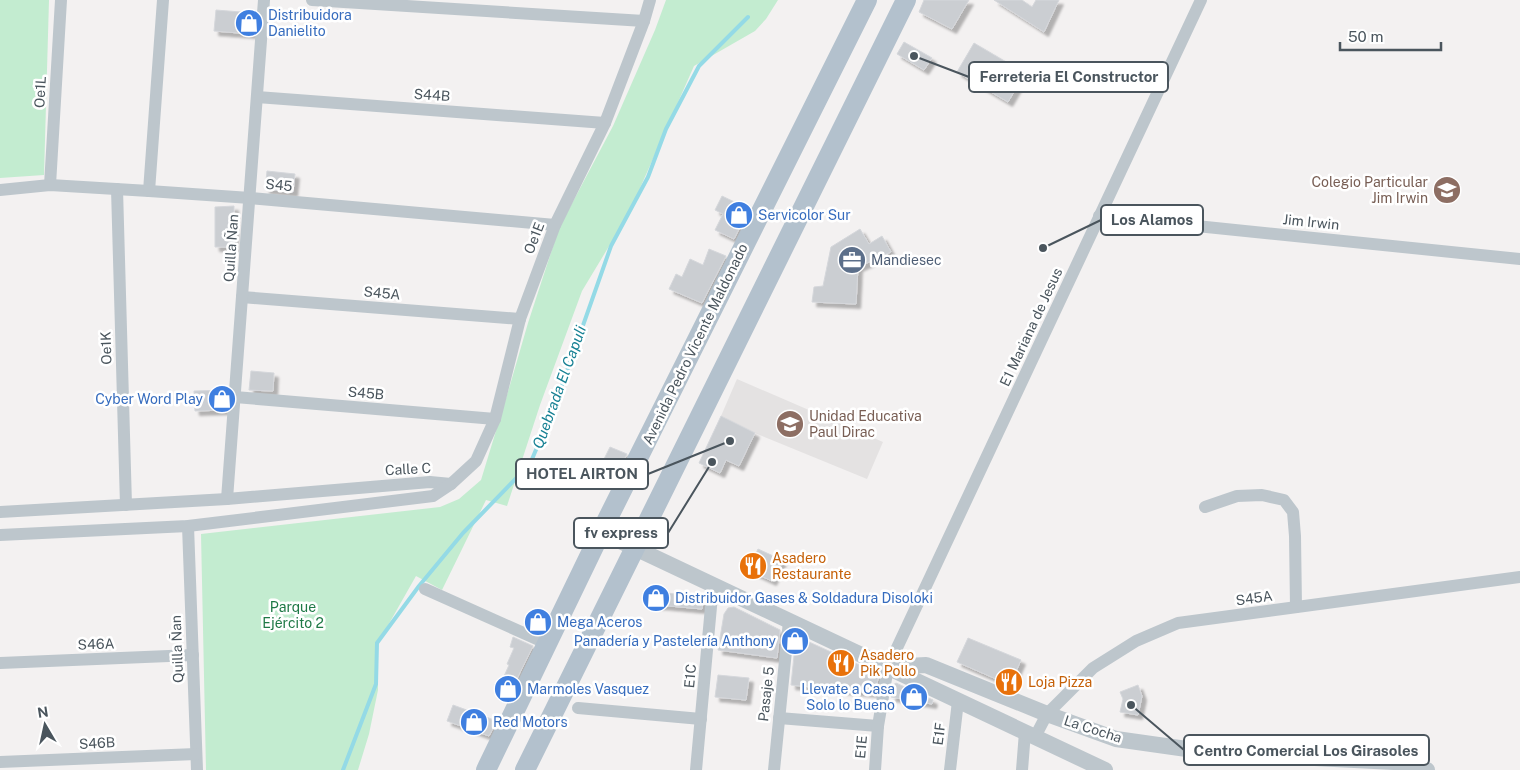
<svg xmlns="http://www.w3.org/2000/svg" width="1520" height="770" font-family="'Public Sans',sans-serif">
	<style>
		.education { fill: #e4e2e2 }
		.green { fill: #c3ecd0 }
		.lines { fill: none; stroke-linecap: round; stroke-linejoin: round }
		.stream { stroke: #94dae6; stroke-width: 4 }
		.building { fill: #cbced2; stroke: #d5d7db; filter: url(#shadow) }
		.minor { stroke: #bdc6cc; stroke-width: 12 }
		.tertiary { stroke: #bdc6cc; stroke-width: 16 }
		.primary { stroke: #b3c1cd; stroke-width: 20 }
		.labels { text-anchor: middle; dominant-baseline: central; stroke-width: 5; stroke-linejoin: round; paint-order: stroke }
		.shop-label { font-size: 14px; fill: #366cbe; stroke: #fff; text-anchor: start }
		.street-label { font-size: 14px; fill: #4a555d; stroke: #fff }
		.education-label { font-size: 14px; fill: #785e54; stroke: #fff; text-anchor: end }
		.service-label { font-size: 14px; fill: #4e5e75; stroke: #fff; text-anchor: start }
		.food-label { font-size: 14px; fill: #c56008; stroke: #fff; text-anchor: start }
		.park-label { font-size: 14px; fill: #1f7946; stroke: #fff }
		.water-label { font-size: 15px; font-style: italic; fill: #178194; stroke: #fff }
		.leader { fill: none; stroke: #4a555d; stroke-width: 2 }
		.callout-dot { fill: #4a555d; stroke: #fff; stroke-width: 2 }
		.callout { fill: #fff; stroke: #4a555d; stroke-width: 2 }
		.callout-label { font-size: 15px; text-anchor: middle; font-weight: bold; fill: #4a555d }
	</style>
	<defs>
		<filter id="shadow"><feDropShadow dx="4.5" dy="4.5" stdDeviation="1" flood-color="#0004"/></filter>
	</defs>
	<rect width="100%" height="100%" fill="#f3f1f1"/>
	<path class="education" d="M737,379L883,442L867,479L755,433L721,416Z"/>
	<g class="green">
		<path d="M0,0H49L44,175L0,178Z"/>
		<path d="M666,0H778L766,19L755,31L694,66L629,213L582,291L540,405L507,506L486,500L442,590L416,576L378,643V690L369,734L358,770H206L201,534L440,507L459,499L481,480L510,385L528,323L559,228L613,126L655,30Z"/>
	</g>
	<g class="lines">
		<path class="stream" d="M343,770L376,684L377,643L419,586L463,533L530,464L556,402L611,246L648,177L666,129L699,66L748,17"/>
	</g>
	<g class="building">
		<path d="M924,0H969L952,29L919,12Z"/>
		<path d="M994,0H1022L1032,7L1036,0H1059L1044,32Z"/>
		<path d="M216,10L254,13L252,34L214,31Z"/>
		<path d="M904,42L932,58L924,70L897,54Z"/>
		<path d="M974,43L1025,73L1008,102L957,72Z"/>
		<path d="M267,171L295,174L293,192L265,189Z"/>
		<path d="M722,196L749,209L734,239L715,230L723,214L715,210Z"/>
		<path d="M234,206V247H215V207Z"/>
		<path d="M860,229L869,244L882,236L891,252L858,267L856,304L812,302L814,287L823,286L831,247Z"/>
		<path d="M709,249L726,256L702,303L669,289L676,274L682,277L690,259L703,265Z"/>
		<path d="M251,371L274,373L273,391L249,390Z"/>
		<path d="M226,390L225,410L195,411L194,391Z"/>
		<path d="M721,416L755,433L739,466L726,460L720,473L699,463Z"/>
		<path d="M610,447L627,454L618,472L601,465Z"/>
		<path d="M758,549L782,560L772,581L748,570Z"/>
		<path d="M649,591L703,597L702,609L648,604Z"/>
		<path d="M734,607L780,630L777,658L718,650L724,614L728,608Z"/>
		<path d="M531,610L547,617L540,631L524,624Z"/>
		<path d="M796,636L879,674L875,693L791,685Z"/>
		<path d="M513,637L533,646L508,697L497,692L509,665L507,664L514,648L510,647Z"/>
		<path d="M968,638L1021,660L1010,685L957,662Z"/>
		<path d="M718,675L749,678L746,700L715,697Z"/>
		<path d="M896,683L933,700L932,704L891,697L893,685Z"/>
		<path d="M1138,685L1142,696L1138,715L1120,712L1123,699L1120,692Z"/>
		<path d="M453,705L497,721L489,736L447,721Z"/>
	</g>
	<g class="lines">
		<g class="minor">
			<path d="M312,0L644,21"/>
			<path d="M257,97L605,123"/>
			<path d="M50,185L61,0"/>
			<path d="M117,189L126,505"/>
			<path d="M0,190L50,185L149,191L250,198L555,225"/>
			<path d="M149,191L163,0"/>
			<path d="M1099,216L1520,259"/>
			<path d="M242,297L520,319"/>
			<path d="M235,397L495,419"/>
			<path d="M227,499L264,0"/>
			<path d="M1205,507L1237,496L1262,495L1284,500L1293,512L1295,536L1296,607"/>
			<path d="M0,512L227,499L430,482L451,484"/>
			<path d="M188,526L197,770"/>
			<path d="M0,535L188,526L433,496L451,484L476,461L495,419L520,319L555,225L605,123L644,21L650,0"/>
			<path d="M425,589L548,644"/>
			<path d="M0,663L193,655"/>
			<path d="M578,708L701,719"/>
			<path d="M779,718L878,726"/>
			<path d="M1035,737L1047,714L1093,668L1136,641L1178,623L1520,577"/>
			<path d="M0,762L196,754"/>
			<path d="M696,770L713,585"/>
			<path d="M774,770L789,621"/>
			<path d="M875,770L878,726L888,667L1201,0"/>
			<path d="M950,770L958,701"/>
			<path d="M1022,770L1025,732"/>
		</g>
		<g class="tertiary">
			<path d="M601,532L1105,770"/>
			<path d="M890,667L926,665L1047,714L1116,739L1215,753L1394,762L1427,770"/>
		</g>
		<g class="primary">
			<path d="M486,770L601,532L867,0"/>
			<path d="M525,770L906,0"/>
		</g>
	</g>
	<defs>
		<symbol id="shop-disc" viewBox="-11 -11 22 22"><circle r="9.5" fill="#3f7fe0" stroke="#fff"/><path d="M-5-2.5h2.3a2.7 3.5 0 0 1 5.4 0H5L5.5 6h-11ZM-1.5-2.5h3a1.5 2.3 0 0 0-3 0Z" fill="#fff"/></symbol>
		<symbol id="school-disc" viewBox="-11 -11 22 22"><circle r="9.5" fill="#8d6e63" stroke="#fff"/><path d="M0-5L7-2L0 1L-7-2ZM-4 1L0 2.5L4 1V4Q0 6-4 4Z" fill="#fff"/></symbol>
		<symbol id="office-disc" viewBox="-11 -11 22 22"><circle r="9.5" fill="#5c6f8a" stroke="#fff"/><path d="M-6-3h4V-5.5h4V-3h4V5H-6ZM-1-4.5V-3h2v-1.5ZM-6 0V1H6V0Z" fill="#fff"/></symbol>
		<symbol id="restaurant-disc" viewBox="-11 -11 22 22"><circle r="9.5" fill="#e8710a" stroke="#fff"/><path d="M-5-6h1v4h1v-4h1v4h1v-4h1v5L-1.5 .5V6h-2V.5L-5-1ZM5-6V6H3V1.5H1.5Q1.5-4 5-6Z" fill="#fff"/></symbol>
	</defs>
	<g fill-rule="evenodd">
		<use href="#shop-disc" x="233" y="7" width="32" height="32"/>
		<use href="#school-disc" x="1431" y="174" width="32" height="32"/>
		<use href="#shop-disc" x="723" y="199" width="32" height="32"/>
		<use href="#office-disc" x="836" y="244" width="32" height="32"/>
		<use href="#shop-disc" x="206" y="383" width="32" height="32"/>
		<use href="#school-disc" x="774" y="408" width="32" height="32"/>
		<use href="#restaurant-disc" x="737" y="550" width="32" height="32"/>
		<use href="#shop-disc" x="640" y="582" width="32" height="32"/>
		<use href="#shop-disc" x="522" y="606" width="32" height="32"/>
		<use href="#shop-disc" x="779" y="625" width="32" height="32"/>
		<use href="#restaurant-disc" x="825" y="647" width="32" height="32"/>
		<use href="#restaurant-disc" x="993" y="666" width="32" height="32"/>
		<use href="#shop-disc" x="492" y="673" width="32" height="32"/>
		<use href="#shop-disc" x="898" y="681" width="32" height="32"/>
		<use href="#shop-disc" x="458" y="706" width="32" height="32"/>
	</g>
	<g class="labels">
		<g class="shop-label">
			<text x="268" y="15">Distribuidora<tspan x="268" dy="16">Danielito</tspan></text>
			<text x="758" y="215">Servicolor Sur</text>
			<text x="203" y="399" text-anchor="end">Cyber Word Play</text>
			<text x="675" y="598">Distribuidor Gases &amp; Soldadura Disoloki</text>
			<text x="557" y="622">Mega Aceros</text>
			<text x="776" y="641" text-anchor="end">Panadería y Pastelería Anthony</text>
			<text x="527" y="689">Marmoles Vasquez</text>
			<text x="895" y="689" text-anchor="end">Llevate a Casa<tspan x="895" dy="16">Solo lo Bueno</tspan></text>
			<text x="493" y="722">Red Motors</text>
		</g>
		<g class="street-label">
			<text transform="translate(40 92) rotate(-87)">Oe1L</text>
			<text transform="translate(432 95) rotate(4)">S44B</text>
			<text transform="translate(279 185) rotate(5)">S45</text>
			<text transform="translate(1311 222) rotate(6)">Jim Irwin</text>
			<text transform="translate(534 238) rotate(-69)">Oe1E</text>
			<text transform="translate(231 248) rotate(-86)">Quilla Ñan</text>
			<text transform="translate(382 293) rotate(5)">S45A</text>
			<text transform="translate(1031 327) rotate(-65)">E1 Mariana de Jesus</text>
			<text transform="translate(695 344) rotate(-64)">Avenida Pedro Vicente Maldonado</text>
			<text transform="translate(106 348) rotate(-92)">Oe1K</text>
			<text transform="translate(366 393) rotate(5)">S45B</text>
			<text transform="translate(408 469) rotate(-3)">Calle C</text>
			<text transform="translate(1254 598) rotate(-8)">S45A</text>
			<text transform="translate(96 644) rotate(-2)">S46A</text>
			<text transform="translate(177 649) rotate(-92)">Quilla Ñan</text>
			<text transform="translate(690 676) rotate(-85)">E1C</text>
			<text transform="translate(766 694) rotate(-84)">Pasaje 5</text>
			<text transform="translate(1093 729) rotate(18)">La Cocha</text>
			<text transform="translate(939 734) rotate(-83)">E1F</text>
			<text transform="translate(97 743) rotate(-3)">S46B</text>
			<text transform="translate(861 747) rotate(-85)">E1E</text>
		</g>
		<g class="education-label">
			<text x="1428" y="182">Colegio Particular<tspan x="1428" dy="16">Jim Irwin</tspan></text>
			<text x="809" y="416" text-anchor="start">Unidad Educativa<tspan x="809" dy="16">Paul Dirac</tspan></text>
		</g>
		<g class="service-label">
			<text x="871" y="260">Mandiesec</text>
		</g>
		<g class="food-label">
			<text x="772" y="558">Asadero<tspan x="772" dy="16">Restaurante</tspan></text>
			<text x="860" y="655">Asadero<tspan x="860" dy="16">Pik Pollo</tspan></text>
			<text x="1028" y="682">Loja Pizza</text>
		</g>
		<g class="park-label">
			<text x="293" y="607">Parque<tspan x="293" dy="16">Ejército 2</tspan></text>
		</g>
		<g class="water-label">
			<text transform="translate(559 387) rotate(-70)">Quebrada El Capuli</text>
		</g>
	</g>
	<path class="leader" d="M914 56L969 77M1043 248L1101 220M730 441L648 474M712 462L668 533M1131 705L1184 750"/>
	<g class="callout-dot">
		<circle cx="914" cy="56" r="5"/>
		<circle cx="1043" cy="248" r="5"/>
		<circle cx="730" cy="441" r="5"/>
		<circle cx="712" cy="462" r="5"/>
		<circle cx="1131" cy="705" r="5"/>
	</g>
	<g class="callout">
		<rect x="969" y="62" width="199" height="30" rx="5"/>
		<rect x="1101" y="205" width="102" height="30" rx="5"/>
		<rect x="516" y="459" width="132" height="30" rx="5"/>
		<rect x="574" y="518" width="94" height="30" rx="5"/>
		<rect x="1184" y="735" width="245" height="30" rx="5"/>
	</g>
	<g class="callout-label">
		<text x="1069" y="82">Ferreteria El Constructor</text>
		<text x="1152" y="225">Los Alamos</text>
		<text x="582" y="479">HOTEL AIRTON</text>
		<text x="621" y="538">fv express</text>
		<text x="1306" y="756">Centro Comercial Los Girasoles</text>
	</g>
	<g transform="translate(45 725) rotate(351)" stroke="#ffffff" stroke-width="4" paint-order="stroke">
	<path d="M0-4L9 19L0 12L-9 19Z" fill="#4a555d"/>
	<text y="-8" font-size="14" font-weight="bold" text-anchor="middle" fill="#4a555d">N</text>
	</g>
	<path d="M1340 42v8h101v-8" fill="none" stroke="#4a555d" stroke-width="2.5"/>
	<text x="1348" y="42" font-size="15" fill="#4a555d" stroke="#ffffff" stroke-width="4" paint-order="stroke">50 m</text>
</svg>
